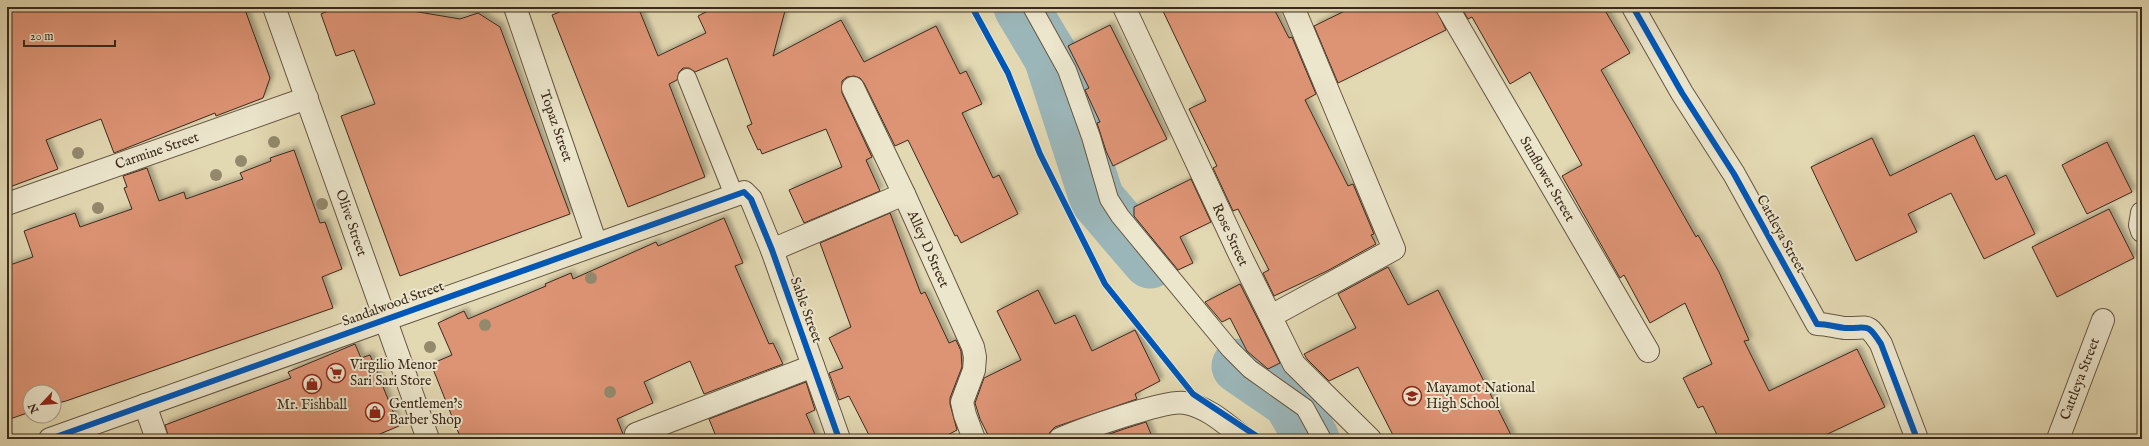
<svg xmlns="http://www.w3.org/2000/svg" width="2149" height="446" font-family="'IM FELL English',serif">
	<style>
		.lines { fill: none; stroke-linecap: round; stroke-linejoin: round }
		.river { stroke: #9bb6b9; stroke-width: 55 }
		.building { fill: #dd9475; stroke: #3b2a1c; filter: url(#shadow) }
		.service-casing { stroke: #655642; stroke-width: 20 }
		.minor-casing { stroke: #655642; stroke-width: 24 }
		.tertiary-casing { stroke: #655642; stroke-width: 24 }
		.service { stroke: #ece6cd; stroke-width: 18 }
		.minor { stroke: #ece6cd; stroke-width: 22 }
		.tertiary { stroke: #ece6cd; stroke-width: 22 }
		.cycleway-casing { stroke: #ece6cd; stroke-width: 8 }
		.cycleway { stroke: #0057b8; stroke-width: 6 }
		.tree { fill: #93896c }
		.labels { text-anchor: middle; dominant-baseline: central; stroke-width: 4; stroke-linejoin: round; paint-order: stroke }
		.street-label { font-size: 14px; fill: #3b2a1c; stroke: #ece6cd }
		.poi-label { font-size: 14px; fill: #3b2a1c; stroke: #ece6cd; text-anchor: start }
	</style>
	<defs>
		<filter id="shadow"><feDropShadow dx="3.5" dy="-3.5" stdDeviation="2" flood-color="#0004"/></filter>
	</defs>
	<rect width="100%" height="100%" fill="#e2d8b2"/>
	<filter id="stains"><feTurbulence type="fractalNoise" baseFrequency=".005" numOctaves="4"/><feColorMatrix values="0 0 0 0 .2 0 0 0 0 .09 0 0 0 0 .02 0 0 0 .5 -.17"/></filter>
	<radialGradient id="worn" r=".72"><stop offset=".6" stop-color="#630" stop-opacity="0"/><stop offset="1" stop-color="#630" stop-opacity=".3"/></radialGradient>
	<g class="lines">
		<g class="river">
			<path d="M1021,7L1051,57L1097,199L1150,261"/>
			<path d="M1239,366L1290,401L1312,439"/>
		</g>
	</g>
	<g class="building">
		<path d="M7,7H244L270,78L263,98L216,116L215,113L114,153L101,119L46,140L58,169L7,188Z"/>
		<path d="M337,7H389L460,19L478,13L500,27L570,214L400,276L341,116L375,104L354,50L336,56L321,14Z"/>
		<path d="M572,7H638L658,56L706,33L698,16L716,7H786L773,56L841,20L864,62L936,26L960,74L966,71L982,104L962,113L993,178L999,175L1018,214L961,243L957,235L955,236L908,140L895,146L864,83L860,78L854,76L847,77L842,81V93L872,157L866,160L880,191L804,223L789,190L842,167L826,129L762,154L760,149L758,150L747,126L752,124L727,58L695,72L689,68H683L679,72L677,80L669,84L705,177L628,207L552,15Z"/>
		<path d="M1161,7H1273L1289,38L1292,37L1316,94L1305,100L1348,186L1353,184L1356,191L1374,234L1371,235L1376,244L1327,271L1274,296L1263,273L1269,270L1238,209L1233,211L1213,168L1217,166L1189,109L1206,101Z"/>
		<path d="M1353,7H1435L1446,30L1338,83L1314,26Z"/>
		<path d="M1461,7H1603L1630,53L1601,70L1696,237L1698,235L1719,272L1749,340L1744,341L1769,391L1857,349L1885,407L1817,439H1719L1703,406L1698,408L1683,378L1712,364L1685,303L1650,323L1624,275L1620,278L1562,176L1582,165L1530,72L1510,84L1472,17L1468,19Z"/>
		<path d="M1110,25L1167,139L1113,166L1106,151L1097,123L1100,122L1085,90L1089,88L1068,46Z"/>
		<path d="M1974,135L1996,180L2006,175L2035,234L1984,259L1951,193L1908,214L1917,232L1856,261L1811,167L1872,138L1890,176Z"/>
		<path d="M2107,142L2132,192L2087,214L2062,165Z"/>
		<path d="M294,150L320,223L325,222L342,269L322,277L333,308L66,401L54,404V392H30V412L7,420V266L33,257L24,231L75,213L80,227L132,209L124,188L127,187L123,176L147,168L159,201L184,192L186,199L243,179L240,173L271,161L270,158Z"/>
		<path d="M1191,179L1211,222L1180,237L1193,263L1178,270L1134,216V207Z"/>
		<path d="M2109,209L2134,258L2057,297L2032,247Z"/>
		<path d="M890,213L921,294L925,292L949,343L956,340L961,351L962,367L950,398V404L957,430L940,439H871L849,396L839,400L829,373L843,368L829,338L851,327L820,243Z"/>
		<path d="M724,218L743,263L735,266L769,344L773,343L783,364L704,394L690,361L644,382L653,403L617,419L625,439H461L431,364L452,355L438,323L464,311L468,319L546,286L545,284L571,273L573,279L656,242L658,246Z"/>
		<path d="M1388,267L1408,305L1438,290L1513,439H1395L1358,367L1329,381L1307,359L1304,354L1356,328L1338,294Z"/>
		<path d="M1240,284L1280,363L1268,369L1247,351L1230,318L1222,322L1205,302Z"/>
		<path d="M1038,290L1055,324L1075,315L1092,351L1135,330L1160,381L1135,394L1137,399L1055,427L1050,432L1048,439H990L980,419L975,403L984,378L1021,360L997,311Z"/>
		<path d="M355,344L361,358L370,355L399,426L368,439H169L165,425L291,378L288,372Z"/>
		<path d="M806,382L815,410L806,414L817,439H717L709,419Z"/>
		<path d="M1146,422L1153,439H1095L1127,428Z"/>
	</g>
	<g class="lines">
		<defs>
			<g id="service">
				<path d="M1032,7L1067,70L1091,137L1109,199L1120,216L1230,349L1250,369L1305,408L1322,439"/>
				<path d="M687,78L734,195"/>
			</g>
			<g id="minor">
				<path d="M515,7L596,244"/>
				<path d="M1124,7L1240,255L1294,364L1370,439"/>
				<path d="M1447,7L1648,351"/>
				<path d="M1633,7L1682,93L1734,174L1817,324C1827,324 1836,327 1845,328C1868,329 1866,321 1881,344L1917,439"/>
				<path d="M853,88L904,194L973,347L975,357L974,370L962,402L965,415L974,439"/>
				<path d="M7,204L307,98"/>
				<path d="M2142,213L2140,225L2142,231"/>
				<path d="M772,250L904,194"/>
				<path d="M1271,316L1394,249L1293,7"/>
				<path d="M145,405L157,439"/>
				<path d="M636,434L813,366"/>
				<path d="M50,439L744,192L751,199L772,250L839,439"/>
				<path d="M1060,439C1080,430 1167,399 1185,403C1208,407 1227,425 1245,439"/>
				<path d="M2058,439L2103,320"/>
			</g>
			<path id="tertiary" d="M274,7L428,439"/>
		</defs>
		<use href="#service" class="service-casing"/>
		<use href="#minor" class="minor-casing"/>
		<use href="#tertiary" class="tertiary-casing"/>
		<use href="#service" class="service"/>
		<use href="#minor" class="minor"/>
		<use href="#tertiary" class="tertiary"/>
		<defs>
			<g id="cycleway">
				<path d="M972,7L1008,73L1040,154L1105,284L1193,394L1261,439"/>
				<path d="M1633,7L1682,93L1734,174L1817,324C1827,324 1836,327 1845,328C1868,329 1866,321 1881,344L1917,439"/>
				<path d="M50,439L744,192L751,199L772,250L839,439"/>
			</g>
		</defs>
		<use href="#cycleway" class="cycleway-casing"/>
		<use href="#cycleway" class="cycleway"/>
	</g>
	<g class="tree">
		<circle cx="274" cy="142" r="6"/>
		<circle cx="78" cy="153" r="6"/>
		<circle cx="241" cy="161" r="6"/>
		<circle cx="216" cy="175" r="6"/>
		<circle cx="322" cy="204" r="6"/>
		<circle cx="98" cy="208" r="6"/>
		<circle cx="591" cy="278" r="6"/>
		<circle cx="485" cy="325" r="6"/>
		<circle cx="430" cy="347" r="6"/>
		<circle cx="610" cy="392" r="6"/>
	</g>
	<defs>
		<symbol id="supermarket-ring" viewBox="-11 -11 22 22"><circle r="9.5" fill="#ece6cd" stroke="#8f2418" stroke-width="1.5"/><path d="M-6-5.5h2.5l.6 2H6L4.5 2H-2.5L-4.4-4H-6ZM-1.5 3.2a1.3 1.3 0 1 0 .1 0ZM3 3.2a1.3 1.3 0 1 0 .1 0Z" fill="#8f2418"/></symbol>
		<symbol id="shop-ring" viewBox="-11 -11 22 22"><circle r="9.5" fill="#ece6cd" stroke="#8f2418" stroke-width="1.5"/><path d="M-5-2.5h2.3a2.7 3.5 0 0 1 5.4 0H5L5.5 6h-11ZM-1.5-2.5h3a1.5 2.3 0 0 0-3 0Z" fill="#8f2418"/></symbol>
		<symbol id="school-ring" viewBox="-11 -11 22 22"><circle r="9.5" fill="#ece6cd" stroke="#8f2418" stroke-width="1.5"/><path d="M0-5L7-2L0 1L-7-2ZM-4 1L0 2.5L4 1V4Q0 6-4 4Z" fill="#8f2418"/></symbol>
	</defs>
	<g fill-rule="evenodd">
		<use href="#supermarket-ring" x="325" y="362" width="22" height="22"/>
		<use href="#shop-ring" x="301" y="373" width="22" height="22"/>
		<use href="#school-ring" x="1401" y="385" width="22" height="22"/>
		<use href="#shop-ring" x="364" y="401" width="22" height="22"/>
	</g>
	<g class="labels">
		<g class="street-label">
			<text transform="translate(556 126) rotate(71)">Topaz Street</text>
			<text transform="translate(157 151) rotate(-19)">Carmine Street</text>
			<text transform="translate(1547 179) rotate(60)">Sunflower Street</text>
			<text transform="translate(351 223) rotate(71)">Olive Street</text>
			<text transform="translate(1781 234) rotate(61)">Cattleya Street</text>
			<text transform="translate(1230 235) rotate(65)">Rose Street</text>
			<text transform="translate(928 249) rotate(66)">Alley D Street</text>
			<text transform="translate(393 304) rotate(-20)">Sandalwood Street</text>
			<text transform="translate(806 310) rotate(70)">Sable Street</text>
			<text transform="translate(2080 379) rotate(-69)">Cattleya Street</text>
		</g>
		<g class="poi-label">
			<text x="350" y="365">Virgilio Menor<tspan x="350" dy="16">Sari Sari Store</tspan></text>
			<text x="1426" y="388">Mayamot National<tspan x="1426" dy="16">High School</tspan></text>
			<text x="389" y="404">Gentlemen's<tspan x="389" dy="16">Barber Shop</tspan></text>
			<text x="312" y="405" text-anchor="middle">Mr. Fishball</text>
		</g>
	</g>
	<rect width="2149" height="446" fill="none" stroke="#e2d8b2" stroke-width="24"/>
	<rect x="8" y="8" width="2133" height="430" fill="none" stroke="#3b2a1c" stroke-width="2"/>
	<rect x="12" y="12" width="2125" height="422" fill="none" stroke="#3b2a1c"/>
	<g transform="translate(42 404) rotate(244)"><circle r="19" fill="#ece6cd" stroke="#a59b86"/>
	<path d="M0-3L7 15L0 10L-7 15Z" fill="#8f2418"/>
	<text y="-6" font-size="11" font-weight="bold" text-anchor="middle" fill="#3b2a1c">N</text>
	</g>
	<path d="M24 40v6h91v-6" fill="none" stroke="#3b2a1c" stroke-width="2"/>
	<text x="30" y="40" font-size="12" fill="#3b2a1c" stroke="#ece6cd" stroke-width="3" paint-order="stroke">20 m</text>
	<rect width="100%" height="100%" filter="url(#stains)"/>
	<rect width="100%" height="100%" fill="url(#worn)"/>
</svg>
